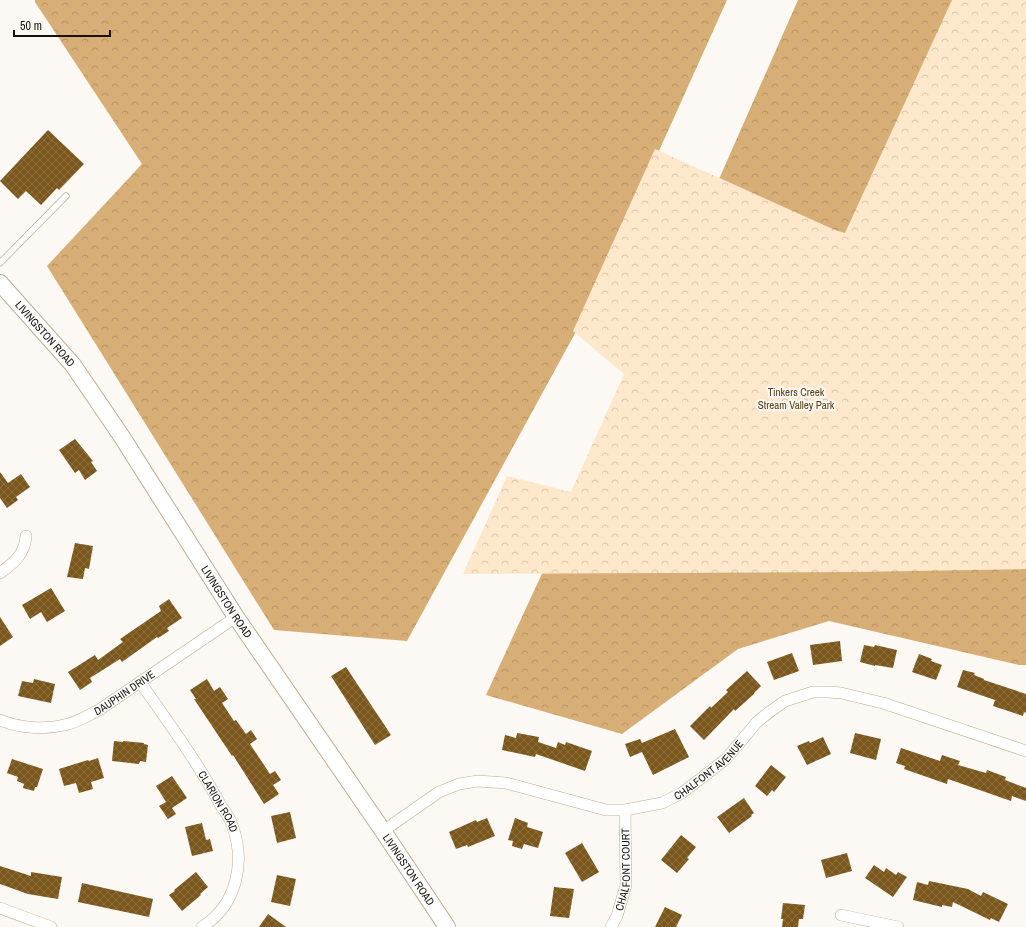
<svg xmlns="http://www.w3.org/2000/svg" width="1026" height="927" font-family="'Archivo Narrow',sans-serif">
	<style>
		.forest { fill: url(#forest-crowns) }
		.park { fill: url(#park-crowns) }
		.building { fill: url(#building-cross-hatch) }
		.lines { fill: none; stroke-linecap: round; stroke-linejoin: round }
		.service-casing { stroke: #bdac94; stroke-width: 7 }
		.minor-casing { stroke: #bdac94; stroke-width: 12 }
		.secondary-casing { stroke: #bdac94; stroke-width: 18 }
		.service { stroke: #fff; stroke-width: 5.5 }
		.minor { stroke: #fff; stroke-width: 11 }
		.secondary { stroke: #fff; stroke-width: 16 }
		.labels { text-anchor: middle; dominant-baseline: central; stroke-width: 4; stroke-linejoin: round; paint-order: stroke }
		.street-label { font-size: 11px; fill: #161008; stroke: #fcf8f3 }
		.park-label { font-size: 11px; fill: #5c4114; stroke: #fcf8f3 }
	</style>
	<defs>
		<pattern id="forest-crowns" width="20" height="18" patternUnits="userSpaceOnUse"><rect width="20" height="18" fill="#d7ae75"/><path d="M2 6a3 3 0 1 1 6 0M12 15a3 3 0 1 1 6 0" fill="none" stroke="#b89564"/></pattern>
		<pattern id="park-crowns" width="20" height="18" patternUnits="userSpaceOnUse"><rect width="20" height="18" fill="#fde8cb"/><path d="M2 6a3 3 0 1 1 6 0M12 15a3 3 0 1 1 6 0" fill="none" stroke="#d8c6ad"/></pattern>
		<pattern id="building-cross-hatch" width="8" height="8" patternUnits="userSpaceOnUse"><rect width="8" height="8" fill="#7b571b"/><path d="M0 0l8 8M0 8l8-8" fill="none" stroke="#8a6f42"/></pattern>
	</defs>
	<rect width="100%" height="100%" fill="#fcf8f3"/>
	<g class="forest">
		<path d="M35,0H727L585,315L407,641L274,630L47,266L142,164L35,2Z"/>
		<path d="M798,0H1026V665H1019L829,621L738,649L622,734L486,695L611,424Z"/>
	</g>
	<path class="park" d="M952,0H1026V569L855,572L463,574L507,476L571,492L624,374L573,331L655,149L835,230L845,233Z"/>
	<g class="building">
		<path d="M48,130L84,164L59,190L57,188L41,205L26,191L18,199L0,181Z"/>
		<path d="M75,439L93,461L91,462L97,471L85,480L79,470L75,473L59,450Z"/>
		<path d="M0,472L8,483L21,474L30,487L16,497L18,500L7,508L0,498Z"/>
		<path d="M75,543L93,546L89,569L85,568L83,579L67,577Z"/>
		<path d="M51,588L65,611L47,622L41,612L30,619L22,605Z"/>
		<path d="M169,599L182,618L167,628L169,631L158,638L157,637L122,662L120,659L90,678L92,682L80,690L68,672L95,655L98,660L123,642L120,639L161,611L159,606Z"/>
		<path d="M0,617L13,637L0,646Z"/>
		<path d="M840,641L842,661L813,665L810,645Z"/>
		<path d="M864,645L874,647L875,645L897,650L893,668L875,665V666L860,662Z"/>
		<path d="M792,653L799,671L774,680L767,662Z"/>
		<path d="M919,654L932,659L931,661L942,665L936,680L912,672Z"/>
		<path d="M346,667L391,735L375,745L331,676Z"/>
		<path d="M963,670L975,673L974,675L984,679V680L1026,694V713L1024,712L1023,716L993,706L995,700L957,687Z"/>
		<path d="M747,671L761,686L754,693V694L735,711L734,709L704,740L690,726L710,706L711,708L728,692L726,690Z"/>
		<path d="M34,679L55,684L51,703L18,696L22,681L33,683Z"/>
		<path d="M207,679L214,691L220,687L228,699L222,703L234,721L236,720L246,734L251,730L257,739L250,744L270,774L275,771L281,780L273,785L279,794L264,804L233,755L232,756L194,699H196L190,690Z"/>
		<path d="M675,729L689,757L653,775L642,752L630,757L625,744L640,739L642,743Z"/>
		<path d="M517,733L539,737L538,742L556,748L558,742L565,745L566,742L592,751L585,771L536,754L535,757L502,750L505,735L516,738Z"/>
		<path d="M855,733L881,739L876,760L850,753Z"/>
		<path d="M823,737L831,754L807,765L797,746L809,741L810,743Z"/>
		<path d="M114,741L123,742V741L144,743V744L148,745L146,762L140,761L139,764L112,761Z"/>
		<path d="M901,748L940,761L942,755L960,761L958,765L986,773L987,770L1006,777L1005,780L1026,788V801L1012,796L1011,801L948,779L947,784L904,769L905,766L896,763Z"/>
		<path d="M98,758L104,778L91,782L93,789L79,793L76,783L64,786L59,769L88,760L89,761Z"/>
		<path d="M12,759L43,769L37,787H35L34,791L23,788L24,784L17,781L18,777L7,773Z"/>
		<path d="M771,765L786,777L774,792L772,790L767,796L755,786Z"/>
		<path d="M172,776L187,798L172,808L176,814L168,819L159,806L166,802L156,786Z"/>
		<path d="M744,798L754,813L751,815L752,816L729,833L717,817Z"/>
		<path d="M290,812L296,838L277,843L271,816Z"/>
		<path d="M487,818L495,836L468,847L467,845L456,849L449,832L476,820L477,822Z"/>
		<path d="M515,818L528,823L527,827L543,832L538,848L524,844L522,849L512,846L513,841L508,840Z"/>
		<path d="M202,823L206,840L210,839L213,851L192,856L185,827Z"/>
		<path d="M681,835L696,847L687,858L689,859L677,873L661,860Z"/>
		<path d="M582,843L599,872L582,882L565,853Z"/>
		<path d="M847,853L852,871L826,878L821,860Z"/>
		<path d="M874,865L884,872L886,868L896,875L898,872L907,877L893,897L865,878Z"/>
		<path d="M0,866L31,876V872L62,877L58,899L28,894L0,884Z"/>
		<path d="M196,872L208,887L200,894L201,895L182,911L169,895L175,891L174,890Z"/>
		<path d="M277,875L296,879L290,906L271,902Z"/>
		<path d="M929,881L968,889L981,896L983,892L1008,904L999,922L991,918L990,920L953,902L952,907L942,905V907L913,900L917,882L928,885Z"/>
		<path d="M82,883L153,899L149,917L78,902Z"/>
		<path d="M554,887L574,889L569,918L550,916Z"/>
		<path d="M783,903L805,905L803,919H799L798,927H782L783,919H781Z"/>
		<path d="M665,907L682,915L676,927H655Z"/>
		<path d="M268,914L286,927H259Z"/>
	</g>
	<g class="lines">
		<defs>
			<path id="service" d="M0,263L66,196"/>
			<g id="minor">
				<path d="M0,573C14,563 25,554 26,536"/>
				<path id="s1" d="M140,682C168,722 197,761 220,804C224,811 230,817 232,825C246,862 237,905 202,927"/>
				<path id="s2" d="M0,720C20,728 44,730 64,725C77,723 88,715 99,710L236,617"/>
				<path id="s3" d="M383,831L439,792L459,784L478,781L506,783L606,810H625L662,803L682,793L726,759L757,722L768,713L785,701L813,692H829L841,693L883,703L1026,751"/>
				<path d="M0,908L51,927"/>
				<path d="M841,915L898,927"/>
				<path id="s4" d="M611,927L617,916L626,885L625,810"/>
			</g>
			<g id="secondary">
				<path id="s5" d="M0,283L73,365L122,437L236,617L383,831L447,927"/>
			</g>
		</defs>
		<use href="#service" class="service-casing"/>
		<use href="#minor" class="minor-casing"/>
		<use href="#secondary" class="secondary-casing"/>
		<use href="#service" class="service"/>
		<use href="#minor" class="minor"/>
		<use href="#secondary" class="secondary"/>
	</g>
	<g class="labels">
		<g class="street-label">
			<text stroke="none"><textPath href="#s5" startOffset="68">LIVINGSTON ROAD</textPath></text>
			<text stroke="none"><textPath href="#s5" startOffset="392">LIVINGSTON ROAD</textPath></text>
			<text stroke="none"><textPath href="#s2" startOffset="134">DAUPHIN DRIVE</textPath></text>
			<text stroke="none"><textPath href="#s3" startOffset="355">CHALFONT AVENUE</textPath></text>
			<text stroke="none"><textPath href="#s1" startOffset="143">CLARION ROAD</textPath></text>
			<text stroke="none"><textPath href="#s4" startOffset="60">CHALFONT COURT</textPath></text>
			<text stroke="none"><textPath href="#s5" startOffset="716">LIVINGSTON ROAD</textPath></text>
		</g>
		<g class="park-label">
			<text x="796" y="392">Tinkers Creek<tspan x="796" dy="13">Stream Valley Park</tspan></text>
		</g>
	</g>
	<path d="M14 30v6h96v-6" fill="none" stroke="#161008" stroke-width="2"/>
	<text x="20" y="30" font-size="12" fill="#161008" stroke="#fcf8f3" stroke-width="3" paint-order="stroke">50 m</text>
</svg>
